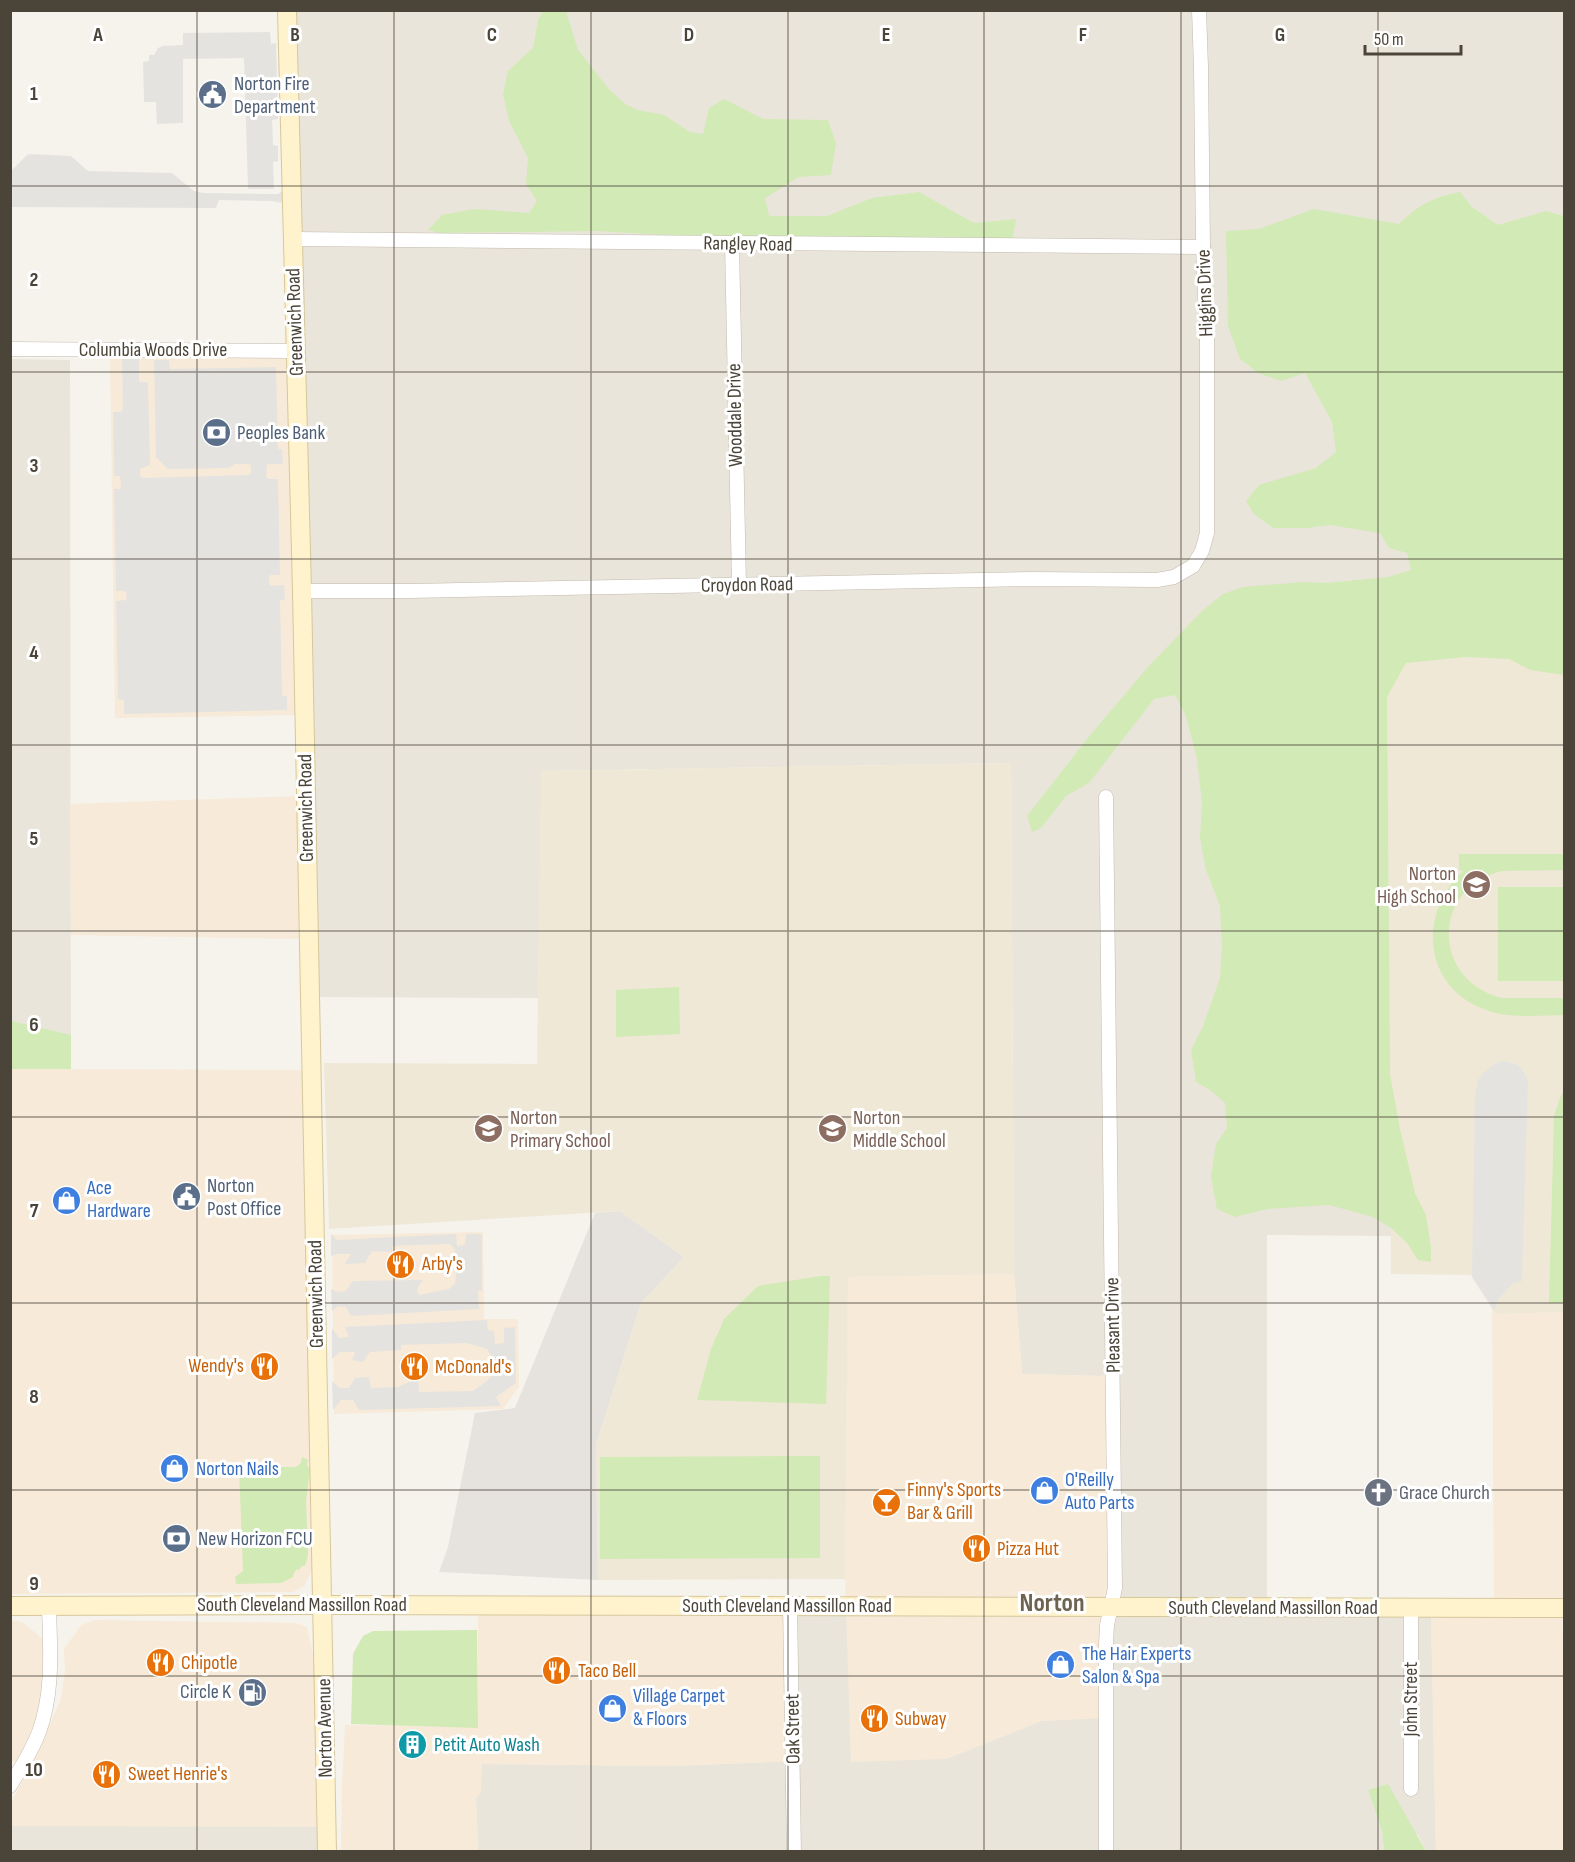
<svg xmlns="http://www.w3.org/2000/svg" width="1575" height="1862" font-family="'Sofia Sans Condensed',sans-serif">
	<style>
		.residential { fill: #eae5da }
		.commercial { fill: #f7ead8 }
		.industrial { fill: #e6e2dd }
		.education { fill: #efe8d6 }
		.green { fill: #d2eab5 }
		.parking { fill: #e5e3e0 }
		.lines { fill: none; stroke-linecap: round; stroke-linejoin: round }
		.street-casing { stroke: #c2bbae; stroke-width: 15 }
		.secondary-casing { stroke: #d6c79b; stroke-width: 20 }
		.street { stroke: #fff; stroke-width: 14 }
		.secondary { stroke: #fff3cd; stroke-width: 18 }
		.grid { fill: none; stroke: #4b4439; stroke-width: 1.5; stroke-opacity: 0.55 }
		.labels { text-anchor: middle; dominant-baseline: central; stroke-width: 6; stroke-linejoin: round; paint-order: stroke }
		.service-label { font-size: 20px; fill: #4e5e75; stroke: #fff; text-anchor: start }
		.street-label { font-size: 20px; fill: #4b4439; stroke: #fff }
		.education-label { font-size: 20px; fill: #785e54; stroke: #fff; text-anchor: start }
		.shop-label { font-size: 20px; fill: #366cbe; stroke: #fff; text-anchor: start }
		.food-label { font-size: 20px; fill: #c56008; stroke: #fff; text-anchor: start }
		.worship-label { font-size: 20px; fill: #5b616d; stroke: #fff; text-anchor: start }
		.culture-label { font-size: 20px; fill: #0d838f; stroke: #fff; text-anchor: start }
		.district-label { font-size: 26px; font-weight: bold; fill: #6e6250; stroke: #fff }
		.grid-label { font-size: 20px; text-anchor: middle; font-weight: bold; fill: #4b4439; stroke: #fff; stroke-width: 6; stroke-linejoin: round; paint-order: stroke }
	</style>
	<rect width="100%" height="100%" fill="#f6f3ec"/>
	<g class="residential">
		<path d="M287,11H1564V661L1387,655L1391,1236L1267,1235V1607L1431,1608L1436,1851H1426L1418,1835L1368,1790L1382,1831L1384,1851H478L476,1798L481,1792V1764L671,1766L793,1761L790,1606H846L946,1759L1041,1721L1106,1717L1113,1373L1101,1376L1022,1374L1014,1274L1011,763L542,771L538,998L310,997Z"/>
		<path d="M11,359L70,360L71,1069L11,1068Z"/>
		<path d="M11,1826H327V1851L11,1852Z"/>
	</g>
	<g class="commercial">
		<path d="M292,355L300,715L115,718L110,356Z"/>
		<path d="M298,796L300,939L71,935L70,804Z"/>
		<path d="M10,1069L305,1070L313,1568L304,1586L297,1590L293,1592L11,1594Z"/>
		<path d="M483,1232L484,1319H518L519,1386L503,1409L334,1414L332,1235Z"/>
		<path d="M1014,1274L1022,1374L1101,1376L1114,1373L1106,1718L1041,1721L946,1759L851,1762L845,1579L848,1277Z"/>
		<path d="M1492,1308L1496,1314L1564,1312V1601H1494Z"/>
		<path d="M478,1606H790L793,1761L671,1766L482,1764L481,1792L476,1798L478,1851L341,1852L342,1786L345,1725L478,1727Z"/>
		<path d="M1431,1614L1562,1616L1564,1690V1851H1436Z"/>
		<path d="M10,1620L22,1622L44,1640L45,1677L37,1717L18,1762L11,1761Z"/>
		<path d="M95,1620L296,1623L307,1627L317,1673L320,1827L11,1826V1803L36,1755L61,1699L65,1671L64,1649L81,1625Z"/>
	</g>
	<path class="industrial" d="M620,1211L684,1257L641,1303L596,1445L598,1580L439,1572L448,1547L475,1413L515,1408L595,1213Z"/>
	<g class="education">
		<path d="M1387,655L1564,661V1312L1496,1314L1471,1275L1391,1274Z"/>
		<path d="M1011,763L1014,1274L848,1277L845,1579L598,1580L596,1445L641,1303L684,1257L620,1211L329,1229L324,1063L537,1064L541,771Z"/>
	</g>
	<g class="green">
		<path d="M544,10L566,11L578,50L608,88L625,104L638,110L664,115L690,132L703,134L709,108L724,99L763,119L828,120L836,143L831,175L799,177L765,198L769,216H827L872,198L919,192L974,223L1016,219L1012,243L827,236L717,238L596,231L440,233L428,230L442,215L474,209L529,213L537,201L526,184L528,158L509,121L503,94L508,71L533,48L538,20Z"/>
		<path d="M1460,192L1472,207L1498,225L1546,211L1564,216V675L1530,670L1509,659L1466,657L1406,663L1387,697L1390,1074L1400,1129L1415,1193L1426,1215L1431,1248V1262L1418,1260L1407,1243L1391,1228L1373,1217L1329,1205L1267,1209L1235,1217L1217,1209L1211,1177L1216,1144L1227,1128L1225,1103L1210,1090L1196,1082L1191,1050L1203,1026L1220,978L1222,945L1220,906L1206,870L1200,838L1202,803L1197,759L1186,716L1175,695L1154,699L1089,783L1066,796L1041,828L1032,832L1027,816L1091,734L1148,667L1202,611L1223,594L1243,587L1304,582L1326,583L1388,577L1411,570L1407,553L1389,548L1380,533L1330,525L1307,528H1273L1254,514L1246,501L1259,485L1316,468L1336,452L1332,422L1305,373L1281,381L1258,373L1240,359L1228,326L1226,231L1259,229L1314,209L1399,224C1419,204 1434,197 1460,192Z"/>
		<path d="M1459,854H1564V870L1502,871C1431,888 1431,980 1502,998H1564V1015C1539,1015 1510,1019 1486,1010C1423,988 1417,914 1463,871L1459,870Z"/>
		<rect x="1498" y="887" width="66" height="94"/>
		<path d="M679,987L680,1034L616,1037V990Z"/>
		<path d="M11,1021L71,1035V1069H11Z"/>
		<path d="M1564,1091V1303H1549L1554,1116L1560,1098Z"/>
		<path d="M821,1276H830L826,1404L697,1400L711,1349L724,1319L758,1286Z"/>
		<path d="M820,1456V1558L600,1559V1457Z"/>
		<path d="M302,1457L308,1460L307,1465L310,1470L306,1501L308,1555L305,1566H302L299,1570L297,1569L294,1573L293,1577L281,1583L236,1584L235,1577L243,1571L239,1467H296L301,1463Z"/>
		<path d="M477,1630L478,1728L351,1724L353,1654L363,1636L373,1631Z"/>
		<path d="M1388,1784L1426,1851H1384L1382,1831L1368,1790Z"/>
	</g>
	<g class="parking">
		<path d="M270,32L271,44L276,43L278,119L272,120L273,145L278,146V161L273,162L274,189H248L244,58L183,59V123L157,124L156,102H144L143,62L149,61V55H154L158,48L163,46L183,45V33Z"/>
		<path d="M31,154L71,156L88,171L172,173L194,191L204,193L278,194L283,191V203L271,201L219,200L216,208L11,207V171L27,155Z"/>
		<path d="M139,358V382H148L150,465L140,469V476L143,478L249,475L251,473V466L249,464H235L229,468L168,469L156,457L154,360H169L170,369L276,367L278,449H282L283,464H268L267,466L266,477L269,479H278L280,575H270L269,584L271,586L284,585L285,600H280L282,696H287V710L124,714V700L118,699L116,601L126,600L127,593L124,591H116L114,489H121L120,476H114L113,412H121L123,409L122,359Z"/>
		<path d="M1503,1061L1516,1064L1522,1069L1528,1081L1522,1281L1513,1283L1498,1300L1494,1311L1472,1277L1475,1095L1478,1080L1483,1073L1494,1064Z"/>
		<path d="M331,1234L337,1240L456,1234L457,1246L465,1245L466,1234H482V1291H478L479,1309L351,1316L346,1307L338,1306L332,1311L331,1289L337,1292L346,1291L353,1281L423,1280L417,1289L419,1295L449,1289L455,1284L456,1275L455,1250L450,1244L392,1246V1252L372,1251L365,1263L345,1264L351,1254H337L331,1256Z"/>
		<path d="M487,1320L488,1330L494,1331L495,1344L504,1343V1328L515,1327L516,1383L496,1397L501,1406L359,1410L353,1400H341L333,1410L332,1381L340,1388H349L355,1378L369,1377L371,1388L398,1387L409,1382L418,1381L419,1392L473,1391L487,1381L492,1375L494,1367L493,1359L487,1349L467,1343L401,1345V1350L370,1352L363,1362L352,1360L355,1353L354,1352H340L332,1359V1328L339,1338L349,1337L345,1327Z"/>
	</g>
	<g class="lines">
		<defs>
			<g id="street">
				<path d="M293,239L1203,247"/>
				<path d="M732,244L739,585"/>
				<path d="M10,349L296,351"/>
				<path d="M302,591H410L1031,579L1157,580L1174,577L1193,566L1202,551L1207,533V340L1203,247L1201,67L1199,10"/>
				<path d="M1106,797L1115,1588L1107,1625L1106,1644V1852"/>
				<path d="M790,1606L794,1852"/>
				<path d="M1411,1608V1789"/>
				<path d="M10,1786C20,1769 32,1751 39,1732C54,1691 50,1648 49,1606"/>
			</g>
			<g id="secondary">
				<path d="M287,10L302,591L327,1852"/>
				<path d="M10,1606L322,1605L1564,1608"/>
			</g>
		</defs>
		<use href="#street" class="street-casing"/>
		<use href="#secondary" class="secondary-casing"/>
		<use href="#street" class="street"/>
		<use href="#secondary" class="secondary"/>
	</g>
	<path class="grid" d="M197,10V1852M394,10V1852M591,10V1852M788,10V1852M984,10V1852M1181,10V1852M1378,10V1852M10,186H1564M10,372H1564M10,559H1564M10,745H1564M10,931H1564M10,1117H1564M10,1303H1564M10,1490H1564M10,1676H1564"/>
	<defs>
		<symbol id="civic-disc" viewBox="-11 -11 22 22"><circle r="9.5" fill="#5c6f8a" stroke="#fff"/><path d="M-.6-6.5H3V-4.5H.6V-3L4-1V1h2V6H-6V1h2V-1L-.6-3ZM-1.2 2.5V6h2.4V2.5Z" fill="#fff"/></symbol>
		<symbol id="bank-disc" viewBox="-11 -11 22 22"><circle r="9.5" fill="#5c6f8a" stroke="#fff"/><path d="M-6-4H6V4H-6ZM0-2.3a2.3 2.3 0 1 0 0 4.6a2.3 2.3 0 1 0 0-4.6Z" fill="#fff"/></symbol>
		<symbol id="school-disc" viewBox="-11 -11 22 22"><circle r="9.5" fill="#8d6e63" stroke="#fff"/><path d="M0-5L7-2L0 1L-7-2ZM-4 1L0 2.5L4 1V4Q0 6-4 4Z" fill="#fff"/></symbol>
		<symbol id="shop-disc" viewBox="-11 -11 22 22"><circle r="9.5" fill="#3f7fe0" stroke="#fff"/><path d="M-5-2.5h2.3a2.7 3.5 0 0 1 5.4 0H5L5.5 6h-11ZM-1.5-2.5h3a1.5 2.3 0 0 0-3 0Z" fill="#fff"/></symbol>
		<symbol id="restaurant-disc" viewBox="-11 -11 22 22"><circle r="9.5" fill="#e8710a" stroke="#fff"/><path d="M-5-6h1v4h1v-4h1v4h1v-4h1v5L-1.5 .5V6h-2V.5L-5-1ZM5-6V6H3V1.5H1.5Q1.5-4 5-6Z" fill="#fff"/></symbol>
		<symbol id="church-disc" viewBox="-11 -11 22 22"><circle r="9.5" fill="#6b7280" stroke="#fff"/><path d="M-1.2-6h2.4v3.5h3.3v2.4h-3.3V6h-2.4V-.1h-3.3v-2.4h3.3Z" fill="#fff"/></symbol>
		<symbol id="bar-disc" viewBox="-11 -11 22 22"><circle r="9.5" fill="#e8710a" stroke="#fff"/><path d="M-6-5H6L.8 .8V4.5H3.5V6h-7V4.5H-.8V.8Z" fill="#fff"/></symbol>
		<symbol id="fuel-disc" viewBox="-11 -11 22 22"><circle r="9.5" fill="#5c6f8a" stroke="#fff"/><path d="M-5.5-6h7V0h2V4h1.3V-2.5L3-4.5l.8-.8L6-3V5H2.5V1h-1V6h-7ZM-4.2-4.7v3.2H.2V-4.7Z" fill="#fff"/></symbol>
		<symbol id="building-disc" viewBox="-11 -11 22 22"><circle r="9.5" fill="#0f9aa8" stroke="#fff"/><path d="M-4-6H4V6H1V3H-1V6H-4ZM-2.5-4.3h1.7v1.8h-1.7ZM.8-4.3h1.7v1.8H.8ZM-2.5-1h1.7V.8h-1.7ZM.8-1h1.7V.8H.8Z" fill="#fff"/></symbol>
	</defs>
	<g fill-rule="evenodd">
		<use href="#civic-disc" x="196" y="78" width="33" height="33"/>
		<use href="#bank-disc" x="200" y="416" width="33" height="33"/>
		<use href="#school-disc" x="1460" y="868" width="33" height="33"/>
		<use href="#school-disc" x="472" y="1112" width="33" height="33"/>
		<use href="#school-disc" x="816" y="1112" width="33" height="33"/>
		<use href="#civic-disc" x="170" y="1180" width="33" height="33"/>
		<use href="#shop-disc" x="50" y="1184" width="33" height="33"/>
		<use href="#restaurant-disc" x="384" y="1248" width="33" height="33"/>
		<use href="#restaurant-disc" x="248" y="1350" width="33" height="33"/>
		<use href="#restaurant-disc" x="398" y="1350" width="33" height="33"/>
		<use href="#shop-disc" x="158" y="1452" width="33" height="33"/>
		<use href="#shop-disc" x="1028" y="1474" width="33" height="33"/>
		<use href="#church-disc" x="1362" y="1476" width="33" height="33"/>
		<use href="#bar-disc" x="870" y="1486" width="33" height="33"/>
		<use href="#bank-disc" x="160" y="1522" width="33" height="33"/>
		<use href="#restaurant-disc" x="960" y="1532" width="33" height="33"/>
		<use href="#restaurant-disc" x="144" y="1646" width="33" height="33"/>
		<use href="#shop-disc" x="1044" y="1648" width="33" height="33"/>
		<use href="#restaurant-disc" x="540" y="1654" width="33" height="33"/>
		<use href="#fuel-disc" x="236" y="1676" width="33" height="33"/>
		<use href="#shop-disc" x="596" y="1692" width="33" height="33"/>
		<use href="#restaurant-disc" x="858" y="1702" width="33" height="33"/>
		<use href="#building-disc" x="396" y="1728" width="33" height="33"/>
		<use href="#restaurant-disc" x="90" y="1758" width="33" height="33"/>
	</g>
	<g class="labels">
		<g class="service-label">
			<text x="234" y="84">Norton Fire<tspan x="234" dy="23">Department</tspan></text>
			<text x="237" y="433">Peoples Bank</text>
			<text x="207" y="1186">Norton<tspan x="207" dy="23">Post Office</tspan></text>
			<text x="198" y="1539">New Horizon FCU</text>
			<text x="231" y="1692" text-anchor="end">Circle K</text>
		</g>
		<g class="street-label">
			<text transform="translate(748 244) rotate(1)">Rangley Road</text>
			<text transform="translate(1205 293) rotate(-92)">Higgins Drive</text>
			<text transform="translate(295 322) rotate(-92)">Greenwich Road</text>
			<text x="153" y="350">Columbia Woods Drive</text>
			<text transform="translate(735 415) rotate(-91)">Wooddale Drive</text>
			<text transform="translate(747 585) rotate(-1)">Croydon Road</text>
			<text transform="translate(306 808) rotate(-91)">Greenwich Road</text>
			<text transform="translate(316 1294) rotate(-91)">Greenwich Road</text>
			<text transform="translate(1113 1325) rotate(-91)">Pleasant Drive</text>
			<text x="302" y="1605">South Cleveland Massillon Road</text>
			<text x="787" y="1606">South Cleveland Massillon Road</text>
			<text x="1273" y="1608">South Cleveland Massillon Road</text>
			<text transform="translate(1411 1699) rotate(-90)">John Street</text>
			<text transform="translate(325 1728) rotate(-91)">Norton Avenue</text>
			<text transform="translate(793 1729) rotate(-91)">Oak Street</text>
		</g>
		<g class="education-label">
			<text x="1456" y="874" text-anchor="end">Norton<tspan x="1456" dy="23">High School</tspan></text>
			<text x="510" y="1118">Norton<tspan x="510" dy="23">Primary School</tspan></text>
			<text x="853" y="1118">Norton<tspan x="853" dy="23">Middle School</tspan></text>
		</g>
		<g class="shop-label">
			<text x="87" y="1188">Ace<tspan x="87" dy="23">Hardware</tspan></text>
			<text x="196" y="1469">Norton Nails</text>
			<text x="1065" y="1480">O'Reilly<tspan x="1065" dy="23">Auto Parts</tspan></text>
			<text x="1082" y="1654">The Hair Experts<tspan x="1082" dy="23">Salon &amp; Spa</tspan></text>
			<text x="633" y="1696">Village Carpet<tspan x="633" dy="23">&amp; Floors</tspan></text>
		</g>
		<g class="food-label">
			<text x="422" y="1264">Arby's</text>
			<text x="244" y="1366" text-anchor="end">Wendy's</text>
			<text x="435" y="1367">McDonald's</text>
			<text x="907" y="1490">Finny's Sports<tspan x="907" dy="23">Bar &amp; Grill</tspan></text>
			<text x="997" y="1549">Pizza Hut</text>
			<text x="181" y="1663">Chipotle</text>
			<text x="578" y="1671">Taco Bell</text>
			<text x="895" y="1719">Subway</text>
			<text x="128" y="1774">Sweet Henrie's</text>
		</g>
		<g class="worship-label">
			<text x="1399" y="1493">Grace Church</text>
		</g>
		<g class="culture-label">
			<text x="434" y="1745">Petit Auto Wash</text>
		</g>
		<g class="district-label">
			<text x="1052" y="1603">Norton</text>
		</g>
	</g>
	<g class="grid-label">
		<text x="98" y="41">A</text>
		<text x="295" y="41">B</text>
		<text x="492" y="41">C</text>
		<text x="689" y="41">D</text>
		<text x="886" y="41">E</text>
		<text x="1083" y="41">F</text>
		<text x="1280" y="41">G</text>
		<text x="34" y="100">1</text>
		<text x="34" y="286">2</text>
		<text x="34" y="472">3</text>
		<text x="34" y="659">4</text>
		<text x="34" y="845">5</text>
		<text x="34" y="1031">6</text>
		<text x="34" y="1217">7</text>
		<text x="34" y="1403">8</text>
		<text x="34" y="1590">9</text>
		<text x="34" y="1776">10</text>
	</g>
	<rect width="1575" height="1862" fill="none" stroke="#4b4439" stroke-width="24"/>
	<path d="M1365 45v9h96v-9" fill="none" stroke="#4b4439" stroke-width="3"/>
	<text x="1374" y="45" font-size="18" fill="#4b4439" stroke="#ffffff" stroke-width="4.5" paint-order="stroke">50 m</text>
</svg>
